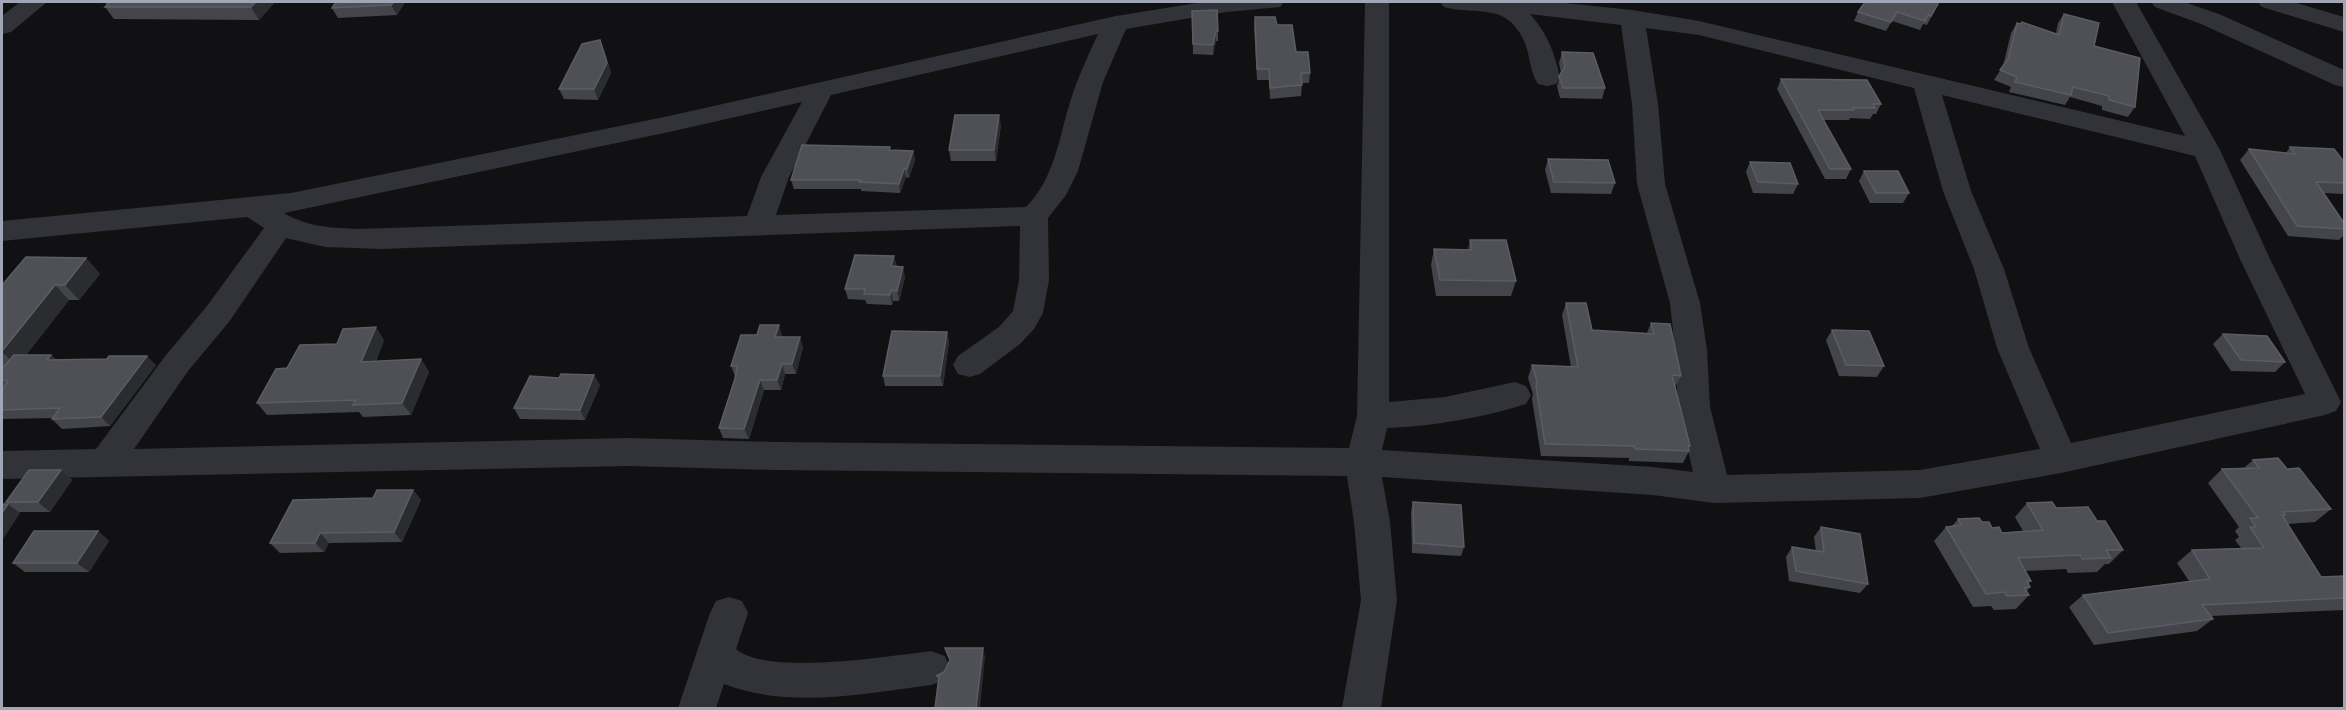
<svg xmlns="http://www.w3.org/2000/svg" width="2346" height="710" font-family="'Titillium Web',sans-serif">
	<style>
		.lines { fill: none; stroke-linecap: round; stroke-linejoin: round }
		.minor { fill: #323338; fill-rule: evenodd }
		.wall { fill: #44454b }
		.shaded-wall { fill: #2b2c30 }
		.building { fill: #4e5056; stroke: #5b5d65; stroke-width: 1.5 }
	</style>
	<rect width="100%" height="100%" fill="#111113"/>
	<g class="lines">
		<g class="minor">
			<path d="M20,2H47L11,32L2,34V16Z"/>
			<path d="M1203,2H1284L1280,7L1226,12L1126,29L1103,82L1078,171L1066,195L1048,218L1049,280L1043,313L1034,329L1020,344L980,374L969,377L958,374L953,365L958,356L999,327L1013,311L1019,280L1020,226L381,249L325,247L286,238L229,322L188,371L134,449L628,438L776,442L1349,448L1357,416L1365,2H1389V402L1445,397L1515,382L1526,386L1531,395L1526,404C1481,418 1434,426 1387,428L1382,450L1653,467L1693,472L1678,407L1675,350L1670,303L1637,184L1632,104L1621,25L1530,14C1547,33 1555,53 1560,78L1556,84L1547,86L1538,84C1530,72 1530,56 1525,43C1507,1 1478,16 1444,7L1440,2H1556L1632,10L1699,21L2185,136L2112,2H2136L2220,150L2270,259L2341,402L2336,411L2325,415L2061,473L1920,498L1714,503L1653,495L1382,477L1390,522L1397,600L1381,708H1342L1361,600L1354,522L1347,476L776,470L628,466L2,479V451L96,449L166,355L207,306L264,228L247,217L2,241V221L291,193L669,116L1116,16ZM1646,28L1699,35L1914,88L1943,191L1974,269L1997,348L2040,449L1920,470L1727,475L1710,407L1707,350L1700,303L1665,184L1658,104ZM1098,34C1088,56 1078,77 1071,99C1059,137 1055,178 1026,207L776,215L789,177L831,95ZM1942,95L2195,156L2240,259L2305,394L2071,443L2029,348L2004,269L1971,191ZM802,102L761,177L747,216L359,229C332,228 307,227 284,213L669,132Z"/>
			<path d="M2151,2H2184L2219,14L2344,70V87L2335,85L2201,24L2155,7Z"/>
			<path d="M2258,2H2293L2344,17V32L2262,7Z"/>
			<path d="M729,597L742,601L748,613L736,649C767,676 890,656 931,651L945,656L950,668L945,680L931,685C863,694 790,709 724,684L716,708H678L710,613L716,601Z"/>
		</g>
	</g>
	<g class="wall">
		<path d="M104,2H275L259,20L114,19L105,7L107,5Z"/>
		<path d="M336,2H405L397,15L338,18L332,8Z"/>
		<path d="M1939,2L1927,25L1923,24L1920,30L1892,21L1886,31L1854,21L1858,12Z"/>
		<path d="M1192,11L1218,31V41H1216L1213,55L1193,54Z"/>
		<path d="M2064,14L2094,46L2135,107L2128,117L2102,110V106L2070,97L2065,105L2009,92L2011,87L1994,80L2003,66L2011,33L2017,23L2056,33L2058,23Z"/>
		<path d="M1255,17L1277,25L1310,73L1309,83H1302L1301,96L1270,99L1269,80H1257L1254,27Z"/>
		<path d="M604,50L611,73L598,100L564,99L559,89Z"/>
		<path d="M1562,52L1605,88L1602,99L1560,98L1557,86L1561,73L1559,63Z"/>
		<path d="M1781,79L1881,104L1876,114H1873L1870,119L1850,118L1849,120H1823L1851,169L1846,179H1825L1777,89Z"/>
		<path d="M1001,125L996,161H951L949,150Z"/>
		<path d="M890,147V150L913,151L915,160L909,178L906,177L900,193L861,191V189H794L791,180Z"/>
		<path d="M2290,147L2344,162V194L2324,193L2344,223V235L2339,240L2288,236L2240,160L2249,149L2286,153Z"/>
		<path d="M1548,159L1615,183L1611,194L1551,193L1545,170Z"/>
		<path d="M1750,162L1798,184L1793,194L1753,193L1746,172Z"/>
		<path d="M1864,171L1909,193L1903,203H1870L1859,181Z"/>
		<path d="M1470,240L1516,281L1511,296H1436L1431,265L1434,249L1468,250Z"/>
		<path d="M86,258L100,274L79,300H69L26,355H51L57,360L156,365L110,426L62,429L52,419L53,418L2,419V369L4,366H2V284Z"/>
		<path d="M897,267L905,277L899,301H893L892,305L867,304L865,300L848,299L845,289Z"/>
		<path d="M1566,303L1592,330L1647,333L1651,323L1681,376L1675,387L1690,446L1689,449V451L1683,463L1629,461V458L1541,456L1532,399L1533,394L1528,378L1532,365L1571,367L1562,315Z"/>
		<path d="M1832,330L1884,366L1877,377L1839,376L1826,340Z"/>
		<path d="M947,332L949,342L943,386H885L883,376Z"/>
		<path d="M2223,334L2285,362L2275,372L2231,371L2213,344Z"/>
		<path d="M757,335H782V337L803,347L796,374H785L781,390H764L749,439L723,438L719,428L735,376L731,366Z"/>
		<path d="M384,340L376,361L421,359L429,372L411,415L363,417L359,412L267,415L257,403L287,368L337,344Z"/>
		<path d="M559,378L600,385L585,420L520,419L514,408Z"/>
		<path d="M2253,460L2287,469L2331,509L2315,522L2287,524L2321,577L2344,576V610L2211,616L2213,619L2197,631L2094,645L2069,607L2083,595L2189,581L2177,563L2192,550L2241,548L2235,540L2239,537L2235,531L2239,527L2208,483L2222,469L2244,468Z"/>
		<path d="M61,470L72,480L50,512H19L20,513L2,540V504H7L6,502Z"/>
		<path d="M413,490L421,500L402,542L329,543L324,552L280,553L270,543L373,498Z"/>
		<path d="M1413,502L1464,547L1461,556L1412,553L1411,512Z"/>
		<path d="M2027,503L2056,508L2097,521L2123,550L2109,564H2105L2097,572L2068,573L2066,569L2025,571L2031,581L2028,584L2030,587L2027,591L2029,595L2016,609L1994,610L1991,606L1973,607L1934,541L1946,527L1952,526L1958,519L1992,528L2002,533L2023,531L2015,517Z"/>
		<path d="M1821,527L1868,584L1860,593L1789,581L1786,557L1792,547L1816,551L1814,537Z"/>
		<path d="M98,531L109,541L89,572H25L13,563Z"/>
	</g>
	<g class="shaded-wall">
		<path d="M256,2H275L259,20L251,7Z"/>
		<path d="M394,2H405L397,15L391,5Z"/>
		<path d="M1216,31V41L1213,55V45Z"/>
		<path d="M600,40L611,73L598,100L594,89Z"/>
		<path d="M999,115L1001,125L996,161L994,150Z"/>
		<path d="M913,151L915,160L909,178L907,169Z"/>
		<path d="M904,169L906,177L900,193L899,184Z"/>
		<path d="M894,256L897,266H891Z"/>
		<path d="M86,258L100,274L79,300L65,285Z"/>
		<path d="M903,267L905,277L899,301L897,291Z"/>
		<path d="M55,285L69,300L17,366L2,352V351Z"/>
		<path d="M891,290L893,301L892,305L890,295Z"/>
		<path d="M779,325L782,335L778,347L775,337Z"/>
		<path d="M376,327L384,340L370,374L361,362Z"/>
		<path d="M947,332L949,342L943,386L940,376Z"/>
		<path d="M800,337L803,347L796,374L792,364Z"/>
		<path d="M51,355L61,364L47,360Z"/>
		<path d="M147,356L156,365L110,426L101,417Z"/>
		<path d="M421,359L429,372L411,415L402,403Z"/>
		<path d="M782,364L785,374L781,390L777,380Z"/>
		<path d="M594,375L600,385L585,420L580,410Z"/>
		<path d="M760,380L764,390L749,439L744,429Z"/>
		<path d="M61,470L72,480L50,512L38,502Z"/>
		<path d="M413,490L421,500L402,542L394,532Z"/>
		<path d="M8,504L20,513L2,540V513Z"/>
		<path d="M98,531L109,541L89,572L77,563Z"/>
		<path d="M320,533L329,543L324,552L315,543Z"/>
		<path d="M983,648L985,657L980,708H976Z"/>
	</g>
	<g class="building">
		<path d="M110,2H256L251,7H105Z"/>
		<path d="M336,2H394L391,5L332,8Z"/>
		<path d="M1865,2H1939L1931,16L1928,15L1925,21L1897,12L1891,22L1858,12Z"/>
		<path d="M1217,10L1218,31H1216L1213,45L1193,44L1192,11Z"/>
		<path d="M2064,14L2099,23L2094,46L2140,58L2135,107L2109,100V96L2073,87L2071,95L2015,82L2017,77L2000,70L2008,59L2017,23L2020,24L2022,22L2059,35Z"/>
		<path d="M1255,17H1275L1277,25H1292L1296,52H1308L1310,73H1301L1302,85L1270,88L1269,69H1257Z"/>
		<path d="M600,40L607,63L594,89H559L582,44Z"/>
		<path d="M1562,52L1593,53L1605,88H1563L1559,76L1565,67Z"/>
		<path d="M1781,79L1867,80L1881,104H1873L1875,108H1853L1854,110H1818L1851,169H1830Z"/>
		<path d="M955,115H999L994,150H949Z"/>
		<path d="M802,145L890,147L889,150L913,151L907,169H904L899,184L859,182L860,180H791Z"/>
		<path d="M2290,147L2334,149L2344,162V183L2316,182L2344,223V229L2297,226L2249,149L2295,154Z"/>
		<path d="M1548,159L1608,160L1615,183L1554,182Z"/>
		<path d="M1750,162L1790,163L1798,184L1758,182Z"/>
		<path d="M1864,171H1898L1909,193H1876Z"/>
		<path d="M1470,240H1506L1516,281L1440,280L1434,249L1472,250Z"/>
		<path d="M855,255L894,256L891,266L903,267L897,291L891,290L890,295L864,294L865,289H845Z"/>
		<path d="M26,257L86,258L65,285H55L2,351V284H3Z"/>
		<path d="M1566,303H1586L1592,330L1654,334L1651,323L1670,324L1681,376L1672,375L1690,446H1688L1689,451L1635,449L1634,446L1545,444L1536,386L1537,381L1532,365L1578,367Z"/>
		<path d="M760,325H779L775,337H800L792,364H782L777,380H760L744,429L719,428L735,379L737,366H731L741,335H757Z"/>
		<path d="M376,327L361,362L421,359L402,403L353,405L356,400L257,403L276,369L287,368L300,345L337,344L343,329Z"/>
		<path d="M1832,330L1869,331L1884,366L1846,365Z"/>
		<path d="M892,331L947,332L940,376H883Z"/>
		<path d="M2223,334L2267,336L2285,362L2241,360Z"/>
		<path d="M14,355H51L47,360L107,359L109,356H147L101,417L52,419L60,408L2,410V390L8,381L2,380V369Z"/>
		<path d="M561,374L594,375L580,410L514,408L530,376L559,378Z"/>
		<path d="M2278,458L2287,469L2299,468L2331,509L2283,512L2285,515H2282L2321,577L2344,576V598L2202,605L2213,619L2108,633L2083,595L2210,579L2192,550L2264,548L2250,527H2256L2250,518H2258L2222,469L2259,468L2253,460Z"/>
		<path d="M29,470H61L38,502H6Z"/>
		<path d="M377,490H413L394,532L320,533L315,543H270L293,500L373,498Z"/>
		<path d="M1413,502L1461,505L1464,547L1414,543Z"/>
		<path d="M2052,502L2056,508L2088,507L2097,521H2105L2123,550H2106L2111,558L2082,559L2080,555L2018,558L2031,581H2027L2030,587L2024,588L2029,595L2007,596L2004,592L1986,594L1946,527L1961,525L1958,519L1979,518L1982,522H1989L1992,528L1999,527L2002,533L2043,530L2027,503Z"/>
		<path d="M2,504H8L2,513Z"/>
		<path d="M1821,527L1860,534L1868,584L1796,571L1792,547L1824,552Z"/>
		<path d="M34,531H98L77,563H13Z"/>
		<path d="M945,648H983L976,708H935L939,676H936L944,672L950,660Z"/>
	</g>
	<rect width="2346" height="710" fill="none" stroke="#a1a6b5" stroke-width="6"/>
</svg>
